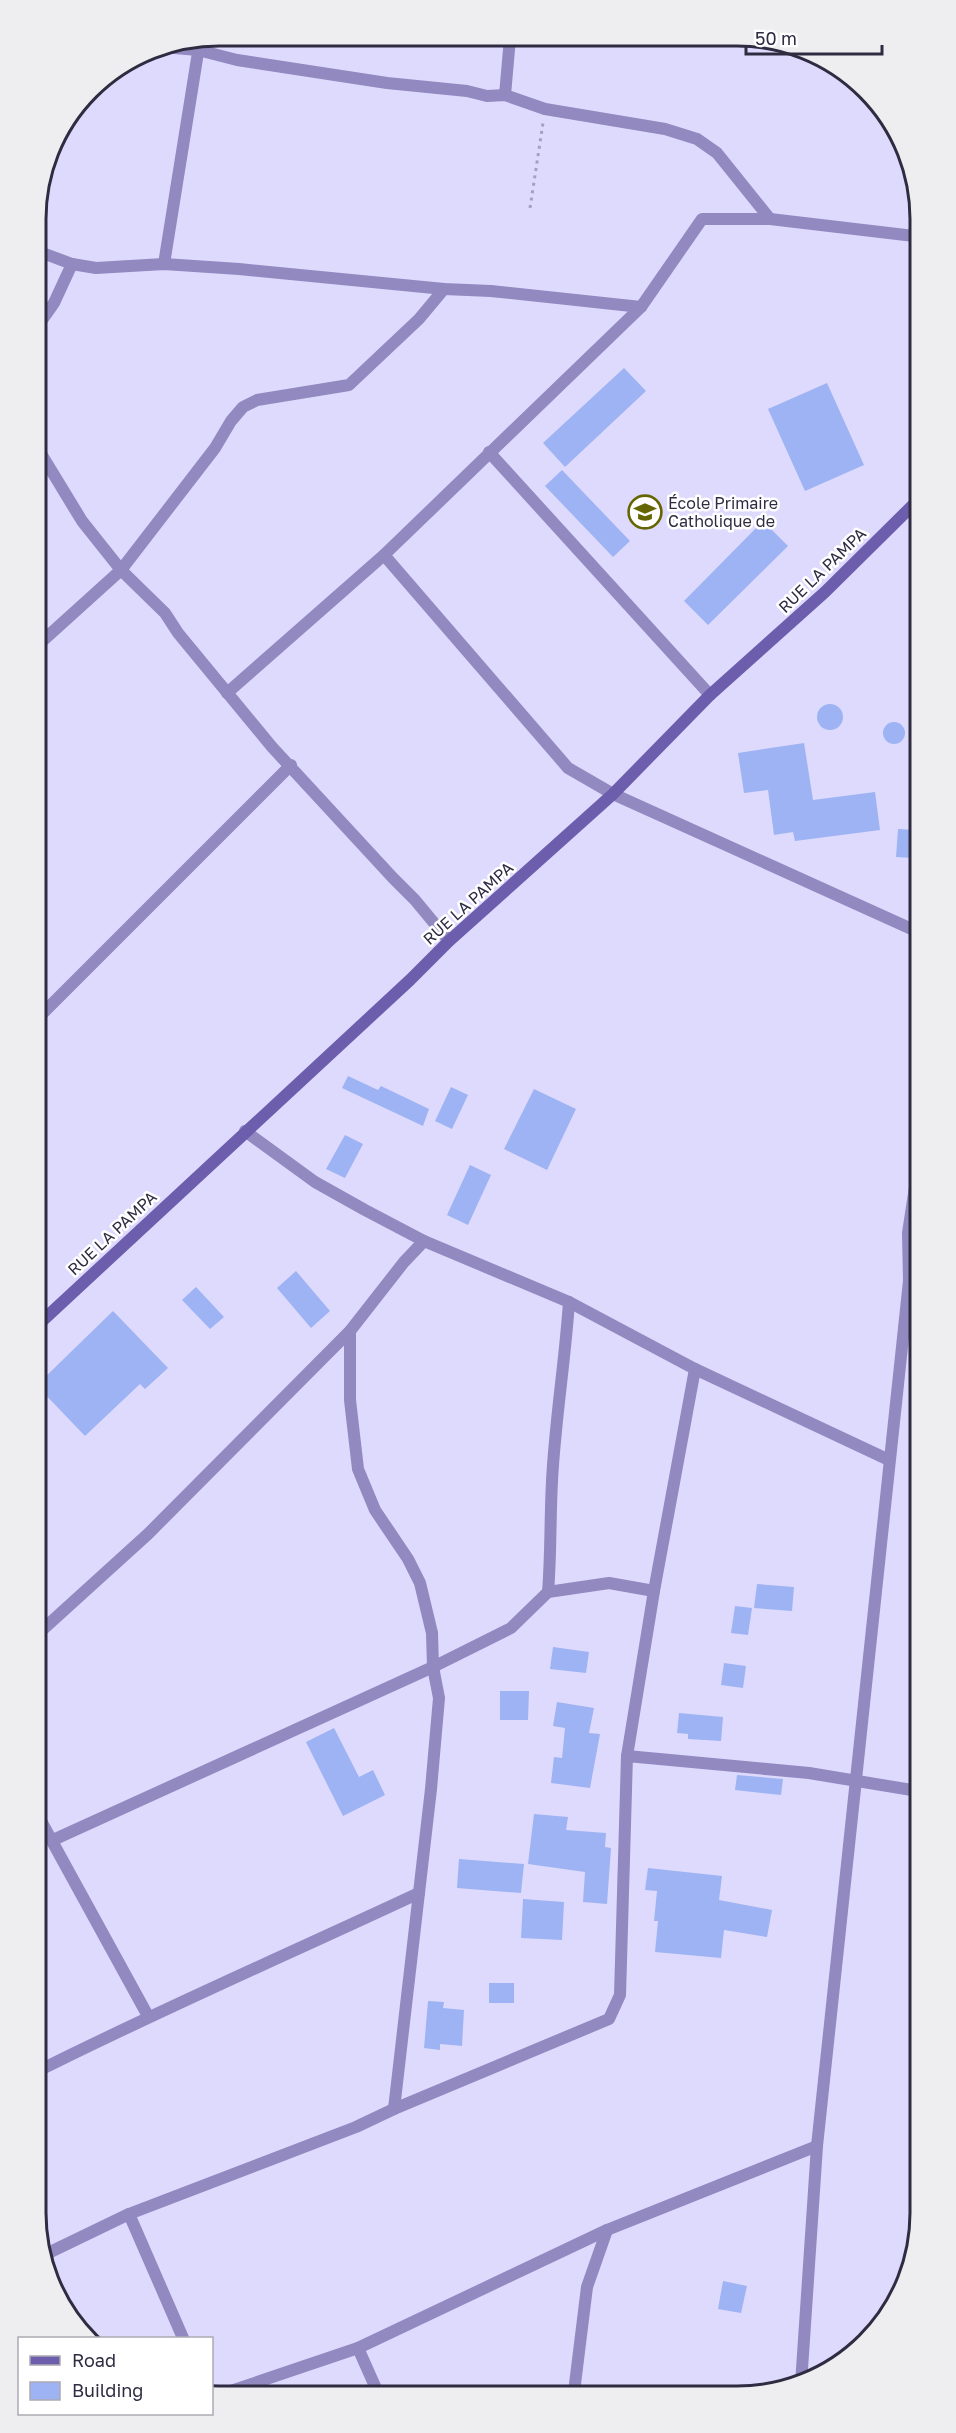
<svg xmlns="http://www.w3.org/2000/svg" width="956" height="2433" font-family="'Golos Text',sans-serif">
	<style>
		.building { fill: #9eb3f3 }
		.lines { fill: none; stroke-linecap: round; stroke-linejoin: round }
		.path { stroke: #a4a0bf; stroke-width: 3; stroke-dasharray: 3 4.5; stroke-linecap: butt }
		.street { stroke: #9189c0; stroke-width: 12 }
		.secondary { stroke: #6d5ead; stroke-width: 12 }
		.labels { text-anchor: middle; dominant-baseline: central; stroke-width: 5; stroke-linejoin: round; paint-order: stroke }
		.poi-label { font-size: 16px; fill: #2f2c42; stroke: #fff; text-anchor: start }
		.street-label { font-size: 16px; fill: #2f2c42; stroke: #fff }
		.rim { fill: none; stroke: #2f2c42; stroke-width: 3 }
	</style>
	<rect width="100%" height="100%" fill="#dedafd"/>
	<g class="building">
		<path d="M624,368L646,391L565,467L543,443Z"/>
		<path d="M827,383L864,465L805,491L768,409Z"/>
		<path d="M562,470L630,541L613,557L545,486Z"/>
		<path d="M763,521L788,546L708,625L684,601Z"/>
		<circle cx="830" cy="717" r="13"/>
		<circle cx="894" cy="733" r="11"/>
		<path d="M804,743L813,800L875,792L880,830L795,841L793,832L774,835L768,790L744,793L738,753Z"/>
		<path d="M898,829L916,830L913,858L896,857Z"/>
		<path d="M348,1076L378,1090L381,1086L429,1109L423,1126L342,1088Z"/>
		<path d="M451,1087L468,1095L452,1129L435,1121Z"/>
		<path d="M534,1089L576,1109L547,1170L504,1149Z"/>
		<path d="M345,1135L363,1144L345,1178L326,1169Z"/>
		<path d="M470,1165L491,1175L468,1225L447,1215Z"/>
		<path d="M296,1271L330,1311L311,1328L277,1288Z"/>
		<path d="M196,1287L224,1317L210,1329L182,1300Z"/>
		<path d="M113,1311L168,1368L145,1389L140,1384L85,1436L40,1389V1382Z"/>
		<path d="M757,1584L794,1587L792,1611L754,1608Z"/>
		<path d="M735,1606L752,1608L748,1635L731,1633Z"/>
		<path d="M553,1647L589,1652L586,1673L550,1669Z"/>
		<path d="M724,1663L746,1666L743,1688L721,1685Z"/>
		<path d="M500,1691H529L528,1720H500Z"/>
		<path d="M557,1702L594,1708L589,1733L600,1734L590,1788L551,1783L554,1757L562,1758L565,1728L553,1726Z"/>
		<path d="M679,1713L723,1717L721,1741L688,1739V1734L677,1733Z"/>
		<path d="M334,1728L359,1777L373,1770L385,1795L343,1816L306,1742Z"/>
		<path d="M737,1775L783,1779L781,1795L735,1790Z"/>
		<path d="M534,1814L568,1817L566,1830L606,1833L605,1847L611,1848L607,1904L583,1902L585,1872L528,1864Z"/>
		<path d="M459,1859L524,1864L521,1893L457,1888Z"/>
		<path d="M648,1868L722,1876L719,1900L772,1910L767,1937L724,1930L721,1958L655,1952L658,1921H654L657,1891L645,1890Z"/>
		<path d="M523,1899L564,1902L562,1940L521,1938Z"/>
		<rect x="489" y="1983" width="25" height="20"/>
		<path d="M428,2001L444,2002L443,2008L464,2010L462,2046L440,2044V2050L424,2048Z"/>
		<path d="M723,2281L747,2286L741,2313L718,2309Z"/>
	</g>
	<g class="lines">
		<path class="path" d="M530,208L543,123"/>
		<g class="street">
			<path d="M163,47L198,50L237,60L387,83L467,91L487,96L505,95L545,109L665,129L697,139L717,153L770,219"/>
			<path d="M505,95L510,38"/>
			<path d="M37,251L72,264L96,268L164,264L239,269L444,289L491,291L641,307"/>
			<path d="M164,264L200,40"/>
			<path d="M37,327L54,303L72,264"/>
			<path d="M37,447L82,521L121,570L165,613L178,633L272,747L393,878L415,900L449,941"/>
			<path d="M489,452L710,695"/>
			<path d="M384,555L568,768L613,794L916,931"/>
			<path d="M38,645L121,570L215,448L231,421L243,407L257,400L349,385L419,319L444,289"/>
			<path d="M227,693L384,555L641,307L702,219H770L914,236"/>
			<path d="M39,1017L291,765"/>
			<path d="M245,1131L315,1182L365,1210L424,1241L569,1302L695,1369L889,1460"/>
			<path d="M350,1331V1400L358,1469L375,1510L408,1559L420,1583L432,1633L433,1667L439,1698L431,1789L394,2109"/>
			<path d="M654,1591L695,1369"/>
			<path d="M548,1592C551,1555 550,1518 552,1481C555,1421 565,1362 569,1302"/>
			<path d="M40,1632L148,1534L350,1331L404,1262L424,1241"/>
			<path d="M41,1821L148,2016"/>
			<path d="M53,1840L433,1667L511,1628L548,1592L609,1583L654,1591L627,1756"/>
			<path d="M42,2069C166,2007 293,1952 419,1893"/>
			<path d="M129,2214L183,2338"/>
			<path d="M42,2256L129,2214L356,2127L394,2109L609,2019L620,1995L627,1756L809,1773L918,1791"/>
			<path d="M358,2348L378,2393"/>
			<path d="M801,2384L817,2146L909,1281L908,1233L917,1174"/>
			<path d="M574,2392L587,2287L607,2230"/>
			<path d="M225,2393L358,2348L607,2230L817,2146"/>
		</g>
		<path class="secondary" d="M40,1323L410,980L449,941L613,794L710,695L825,592L915,503"/>
	</g>
	<defs>
		<symbol id="university-ring" viewBox="-11 -11 22 22"><circle r="9.5" fill="#fff" stroke="#656600" stroke-width="1.5"/><path d="M0-5L7-2L0 1L-7-2ZM-4 1L0 2.5L4 1V4Q0 6-4 4Z" fill="#656600"/></symbol>
	</defs>
	<g fill-rule="evenodd">
		<use href="#university-ring" x="626" y="493" width="38" height="38"/>
	</g>
	<g class="labels">
		<g class="poi-label">
			<text x="668" y="503">École Primaire<tspan x="668" dy="18">Catholique de</tspan></text>
		</g>
		<g class="street-label">
			<text transform="translate(822 570) rotate(-44)">RUE LA PAMPA</text>
			<text transform="translate(468 903) rotate(-42)">RUE LA PAMPA</text>
			<text transform="translate(112 1233) rotate(-43)">RUE LA PAMPA</text>
		</g>
	</g>
	<path d="M0 0H956V2433H0ZM219 46H737A173 173 0 0 1 910 219V2213A173 173 0 0 1 737 2386H219A173 173 0 0 1 46 2213V219A173 173 0 0 1 219 46Z" fill="#eeeef0" fill-rule="evenodd"/>
	<path class="rim" d="M219 46H737A173 173 0 0 1 910 219V2213A173 173 0 0 1 737 2386H219A173 173 0 0 1 46 2213V219A173 173 0 0 1 219 46Z"/>
	<rect x="18" y="2337" width="195" height="78" fill="#ffffff" stroke="#acabb3" stroke-width="1.5"/>
	<rect x="30" y="2356" width="30" height="9" fill="#6d5ead" stroke="#acabb3" stroke-width="1.5"/>
	<text x="72" y="2367" font-size="18" fill="#2f2c42">Road</text>
	<rect x="30" y="2382" width="30" height="18" fill="#9eb3f3" stroke="#acabb3" stroke-width="1.5"/>
	<text x="72" y="2397" font-size="18" fill="#2f2c42">Building</text>
	<path d="M746 45v9h136v-9" fill="none" stroke="#2f2c42" stroke-width="3"/>
	<text x="755" y="45" font-size="18" fill="#2f2c42" stroke="#ffffff" stroke-width="4.5" paint-order="stroke">50 m</text>
</svg>
